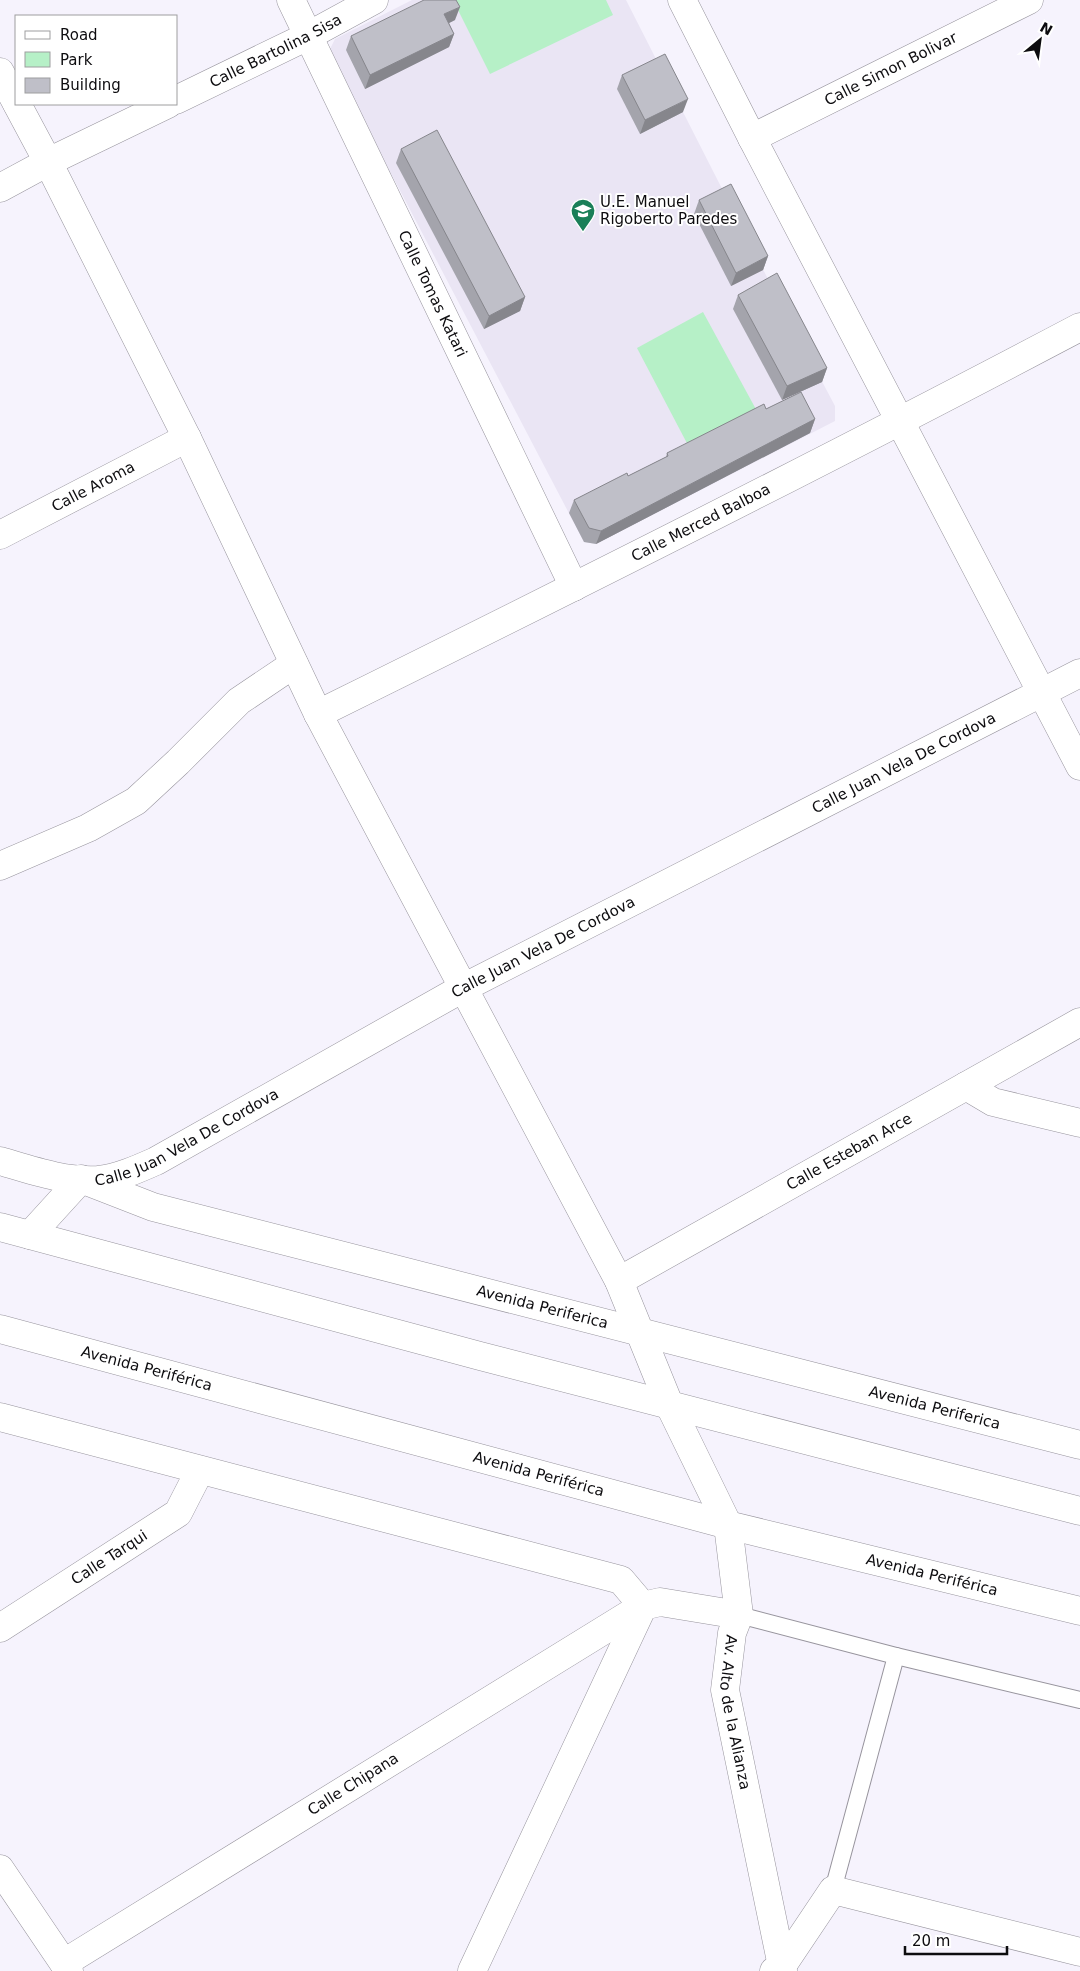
<svg xmlns="http://www.w3.org/2000/svg" width="1080" height="1971" font-family="'DejaVu Sans',sans-serif">
	<style>
		.built { fill: #eae5f4 }
		.green { fill: #b6f0c7 }
		.lines { fill: none; stroke-linecap: round; stroke-linejoin: round }
		.service-casing { stroke: #97949d; stroke-width: 18 }
		.minor-casing { stroke: #97949d; stroke-width: 29 }
		.tertiary-casing { stroke: #97949d; stroke-width: 29 }
		.service { stroke: #fff; stroke-width: 16 }
		.minor { stroke: #fff; stroke-width: 28 }
		.tertiary { stroke: #fff; stroke-width: 28 }
		.wall { fill: #a4a4ac }
		.shaded-wall { fill: #86868c }
		.building { fill: #bfbfc8; stroke: #86868c }
		.labels { text-anchor: middle; dominant-baseline: central; stroke-width: 4; stroke-linejoin: round; paint-order: stroke }
		.street-label { font-size: 15px; fill: #0d0c0f; stroke: #fff }
		.poi-label { font-size: 15px; fill: #0d0c0f; stroke: #fff; text-anchor: start }
	</style>
	<rect width="100%" height="100%" fill="#f6f3fd"/>
	<path class="built" d="M412,0H626L772,287L835,406V421L596,544L584,542L328,53L335,39Z"/>
	<g class="green">
		<path d="M453,0H606L613,15L490,74Z"/>
		<path d="M703,312L758,413L690,449L637,348Z"/>
	</g>
	<g class="lines">
		<defs>
			<g id="service">
				<path d="M739,1615L896,1656L1080,1700"/>
				<path d="M833,1890L896,1656"/>
			</g>
			<g id="minor">
				<path id="s1" d="M291,0L574,587"/>
				<path d="M682,0L752,138L1080,766"/>
				<path d="M0,72L16,102"/>
				<path id="s2" d="M176,100L308,36L374,0"/>
				<path d="M17,104L48,162L187,438L318,714L619,1281L669,1404"/>
				<path id="s3" d="M752,138L1029,0"/>
				<path d="M0,188L48,162L168,104"/>
				<path id="s4" d="M0,535L187,438"/>
				<path id="s5" d="M318,714C573,588 828,460 1080,327"/>
				<path d="M0,866L88,828L136,801L178,762L239,701L294,664"/>
				<path d="M966,1086L993,1102L1080,1123"/>
				<path id="s6" d="M0,1161C31,1170 65,1182 98,1180C118,1178 138,1169 156,1161L463,988L1080,673"/>
				<path id="s7" d="M30,1235L81,1179L153,1207L1080,1445"/>
				<path id="s8" d="M619,1281L1080,1022"/>
				<path d="M0,1417L621,1580L643,1606L64,1963"/>
				<path id="s9" d="M0,1628L178,1513L200,1470"/>
				<path d="M0,1869L69,1971"/>
				<path d="M472,1971L643,1606L660,1602L739,1615"/>
				<path d="M774,1971L782,1966L833,1890L1080,1952"/>
			</g>
			<g id="tertiary">
				<path d="M0,1227L480,1356L1080,1511"/>
				<path id="s10" d="M0,1329L728,1525L1080,1611"/>
				<path id="s11" d="M669,1404L728,1525L739,1615L732,1633L725,1690L783,1971"/>
			</g>
		</defs>
		<use href="#service" class="service-casing"/>
		<use href="#minor" class="minor-casing"/>
		<use href="#tertiary" class="tertiary-casing"/>
		<use href="#service" class="service"/>
		<use href="#minor" class="minor"/>
		<use href="#tertiary" class="tertiary"/>
	</g>
	<g class="wall">
		<path d="M455,20L449,23L454,34L449,47L365,89L346,50L351,36Z"/>
		<path d="M622,75L683,112L640,134L617,89Z"/>
		<path d="M401,149L525,297L520,311L484,329L396,163Z"/>
		<path d="M699,200L768,256L763,270L731,286L694,214Z"/>
		<path d="M738,295L827,368L822,382L782,400L733,309Z"/>
		<path d="M766,409L815,419L810,433L596,544L584,542L569,513L574,500L628,476L666,457L667,453Z"/>
	</g>
	<g class="shaded-wall">
		<path d="M460,7L455,20L439,28L444,14Z"/>
		<path d="M454,34L449,47L365,89L370,75Z"/>
		<path d="M688,99L683,112L640,134L645,120Z"/>
		<path d="M768,256L763,270L731,286L736,273Z"/>
		<path d="M525,297L520,311L484,329L489,316Z"/>
		<path d="M827,368L822,382L782,400L787,386Z"/>
		<path d="M815,419L810,433L596,544L601,531Z"/>
	</g>
	<g class="building">
		<path d="M424,0H456L460,7L444,14L454,34L370,75L351,36Z"/>
		<path d="M665,54L688,99L645,120L622,75Z"/>
		<path d="M437,130L525,297L489,316L401,149Z"/>
		<path d="M731,184L768,256L736,273L699,200Z"/>
		<path d="M777,273L827,368L787,386L738,295Z"/>
		<path d="M801,392L815,419L601,531L589,528L574,500L627,473L628,476L668,456L667,453L764,404L766,409Z"/>
	</g>
	<defs>
		<symbol id="school-pin" viewBox="-11 -11 22 30"><path d="M0 17L-7.5 6A9.5 9.5 0 1 1 7.5 6Z" fill="#1a7f58" stroke="#fff"/><path d="M0-5L7-2L0 1L-7-2ZM-4 1L0 2.5L4 1V4Q0 6-4 4Z" fill="#fff"/></symbol>
	</defs>
	<g fill-rule="evenodd">
		<use href="#school-pin" x="569" y="197" width="28" height="38"/>
	</g>
	<g class="labels">
		<g class="street-label">
			<text stroke="none"><textPath href="#s2" startOffset="111">Calle Bartolina Sisa</textPath></text>
			<text stroke="none"><textPath href="#s3" startOffset="155">Calle Simon Bolivar</textPath></text>
			<text stroke="none"><textPath href="#s1" startOffset="326">Calle Tomas Katari</textPath></text>
			<text stroke="none"><textPath href="#s4" startOffset="105">Calle Aroma</textPath></text>
			<text stroke="none"><textPath href="#s5" startOffset="428">Calle Merced Balboa</textPath></text>
			<text stroke="none"><textPath href="#s6" startOffset="1009">Calle Juan Vela De Cordova</textPath></text>
			<text stroke="none"><textPath href="#s6" startOffset="604">Calle Juan Vela De Cordova</textPath></text>
			<text stroke="none"><textPath href="#s6" startOffset="199">Calle Juan Vela De Cordova</textPath></text>
			<text stroke="none"><textPath href="#s8" startOffset="264">Calle Esteban Arce</textPath></text>
			<text stroke="none"><textPath href="#s7" startOffset="555">Avenida Periferica</textPath></text>
			<text stroke="none"><textPath href="#s10" startOffset="152">Avenida Periférica</textPath></text>
			<text stroke="none"><textPath href="#s7" startOffset="960">Avenida Periferica</textPath></text>
			<text stroke="none"><textPath href="#s10" startOffset="558">Avenida Periférica</textPath></text>
			<text stroke="none"><textPath href="#s9" startOffset="130">Calle Tarqui</textPath></text>
			<text stroke="none"><textPath href="#s10" startOffset="964">Avenida Periférica</textPath></text>
			<text stroke="none"><textPath href="#s11" startOffset="325">Av. Alto de la Alianza</textPath></text>
			<text transform="translate(353 1784) rotate(-32)">Calle Chipana</text>
		</g>
		<g class="poi-label">
			<text x="600" y="202">U.E. Manuel<tspan x="600" dy="17">Rigoberto Paredes</tspan></text>
		</g>
	</g>
	<rect x="15" y="15" width="162" height="90" fill="#ffffff" stroke="#9e9e9f"/>
	<rect x="25" y="31" width="25" height="8" fill="#ffffff" stroke="#9e9e9f"/>
	<text x="60" y="40" font-size="15" fill="#0d0c0f">Road</text>
	<rect x="25" y="52" width="25" height="15" fill="#b6f0c7" stroke="#9e9e9f"/>
	<text x="60" y="65" font-size="15" fill="#0d0c0f">Park</text>
	<rect x="25" y="78" width="25" height="15" fill="#bfbfc8" stroke="#9e9e9f"/>
	<text x="60" y="90" font-size="15" fill="#0d0c0f">Building</text>
	<g transform="translate(1040 40) rotate(29)" stroke="#ffffff" stroke-width="4" paint-order="stroke">
	<path d="M0-4L9 19L0 12L-9 19Z" fill="#0d0c0f"/>
	<text y="-8" font-size="14" font-weight="bold" text-anchor="middle" fill="#0d0c0f">N</text>
	</g>
	<path d="M905 1946v8h102v-8" fill="none" stroke="#0d0c0f" stroke-width="2.5"/>
	<text x="912" y="1946" font-size="15" fill="#0d0c0f" stroke="#ffffff" stroke-width="4" paint-order="stroke">20 m</text>
</svg>
